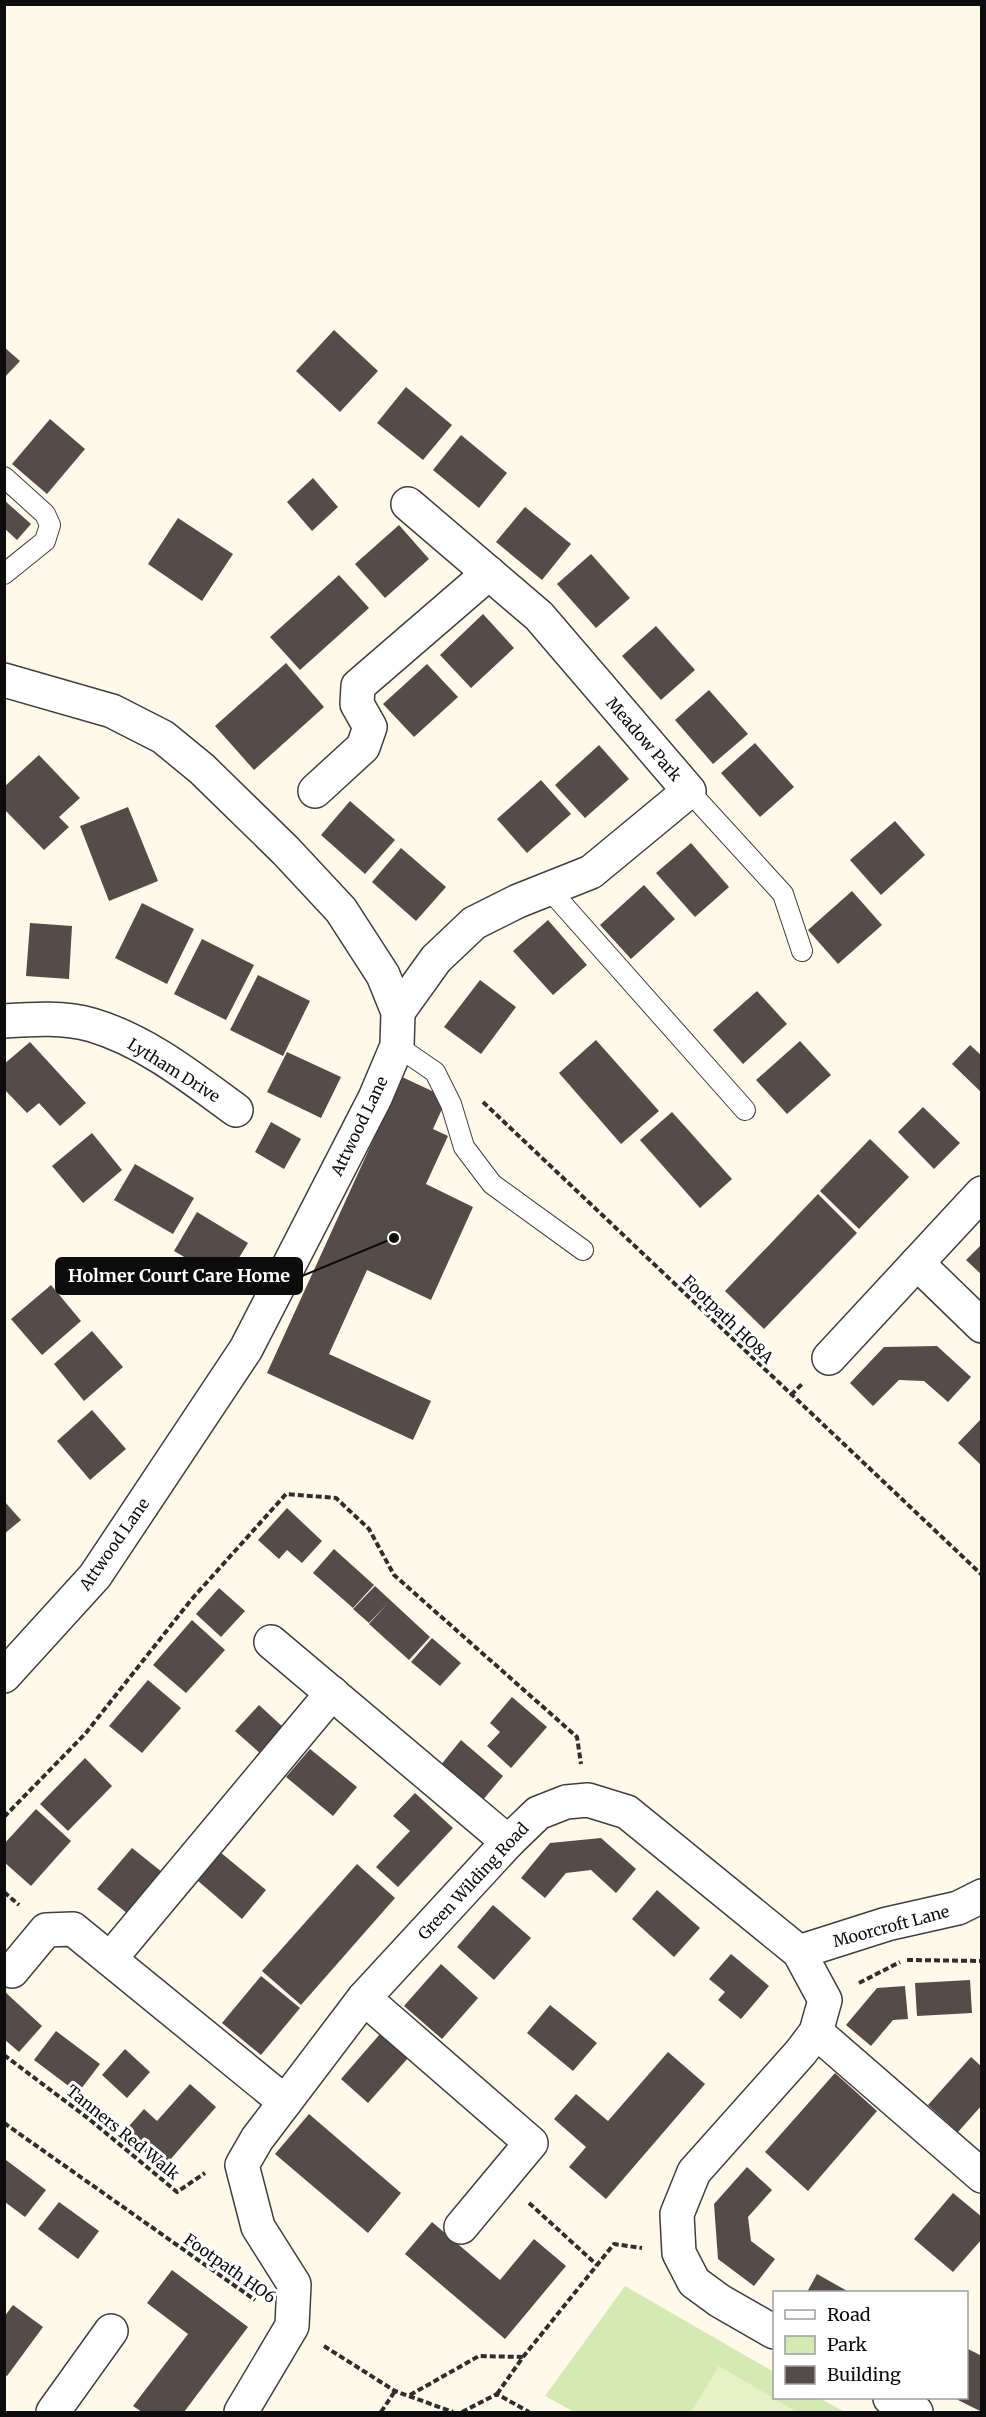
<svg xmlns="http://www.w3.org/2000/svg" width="986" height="2417" font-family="Merriweather,serif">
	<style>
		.green { fill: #d5eab3 }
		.pitch { fill: #e6f1c5 }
		.building { fill: #554b48 }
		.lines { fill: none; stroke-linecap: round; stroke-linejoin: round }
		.service-casing { stroke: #3f3f3f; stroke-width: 22 }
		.minor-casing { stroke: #3f3f3f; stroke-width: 36 }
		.path { stroke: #2e2e2e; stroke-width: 4; stroke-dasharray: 6 3; stroke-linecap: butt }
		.service { stroke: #fff; stroke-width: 20 }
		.minor { stroke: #fff; stroke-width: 33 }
		.labels { text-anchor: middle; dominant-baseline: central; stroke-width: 6; stroke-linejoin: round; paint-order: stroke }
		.street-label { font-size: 16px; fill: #0c0c0c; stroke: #fff }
		.leader { fill: none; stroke: #0c0c0c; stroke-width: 2 }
		.callout-dot { fill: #0c0c0c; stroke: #fff; stroke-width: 2 }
		.callout { fill: #0c0c0c; stroke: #0c0c0c; stroke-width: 2 }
		.callout-label { font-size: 18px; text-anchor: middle; font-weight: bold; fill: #fff }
	</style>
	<rect width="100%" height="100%" fill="#fff9ea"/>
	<path class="green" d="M625,2286L774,2372V2398H819L845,2412H574L545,2396Z"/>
	<path class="pitch" d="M719,2366L797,2412H691Z"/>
	<g class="building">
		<path d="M334,330L378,371L340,412L296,371Z"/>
		<path d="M4,347L20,361L4,378Z"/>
		<path d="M406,387L452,425L423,460L377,423Z"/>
		<path d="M50,419L85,449L47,494L12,464Z"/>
		<path d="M461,435L507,473L479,508L433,470Z"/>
		<path d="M313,478L338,507L312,531L287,502Z"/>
		<path d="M4,500L31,524L17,540L4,528Z"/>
		<path d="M525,507L571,544L542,580L496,542Z"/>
		<path d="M178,518L233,554L202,601L148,564Z"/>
		<path d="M399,525L429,559L385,598L355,564Z"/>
		<path d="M591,554L630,598L596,628L557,584Z"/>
		<path d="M339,575L369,608L300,670L270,637Z"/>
		<path d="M483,614L514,648L471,688L440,655Z"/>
		<path d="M656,626L695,670L661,700L622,656Z"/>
		<path d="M286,663L324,707L254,770L215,726Z"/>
		<path d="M427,664L458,697L414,737L383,704Z"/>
		<path d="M709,690L748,734L713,764L675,720Z"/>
		<path d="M755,743L794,787L760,817L721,773Z"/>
		<path d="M599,745L629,779L585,818L555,785Z"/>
		<path d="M39,755L80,798L59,817L69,827L44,850L4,809V787Z"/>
		<path d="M541,780L571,814L527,853L497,819Z"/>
		<path d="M350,801L395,840L365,874L321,835Z"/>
		<path d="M128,807L158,881L109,901L80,826Z"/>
		<path d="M895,821L925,855L881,895L850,860Z"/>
		<path d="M691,843L729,887L695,917L656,873Z"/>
		<path d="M401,848L446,887L416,921L372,882Z"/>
		<path d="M644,885L675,919L631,959L600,925Z"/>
		<path d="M852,891L882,925L838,964L808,930Z"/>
		<path d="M142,903L194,929L167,984L115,958Z"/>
		<path d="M548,920L587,965L553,995L513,951Z"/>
		<path d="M30,923L72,926L69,979L26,976Z"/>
		<path d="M202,939L254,965L226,1020L174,994Z"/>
		<path d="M258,975L310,1001L283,1056L230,1030Z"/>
		<path d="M480,980L516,1007L481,1054L444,1027Z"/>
		<path d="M757,991L787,1024L743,1064L713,1030Z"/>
		<path d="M596,1040L659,1111L621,1144L559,1073Z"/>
		<path d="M800,1041L831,1075L787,1114L756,1080Z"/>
		<path d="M30,1042L86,1103L60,1126L39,1103L27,1113L4,1089V1064Z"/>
		<path d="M970,1045L982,1056V1093L952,1064Z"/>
		<path d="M287,1052L341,1077L321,1118L267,1092Z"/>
		<path d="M402,1077L447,1098L433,1129L448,1136L426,1184L473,1207L431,1300L367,1270L329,1354L431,1401L413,1440L267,1373Z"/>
		<path d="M923,1107L960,1143L934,1169L898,1132Z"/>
		<path d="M672,1112L732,1179L700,1208L640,1140Z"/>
		<path d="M271,1122L301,1139L284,1169L255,1152Z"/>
		<path d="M92,1133L122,1170L83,1203L52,1166Z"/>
		<path d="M870,1139L909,1177L859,1229L820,1191Z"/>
		<path d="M135,1164L194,1198L173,1234L114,1200Z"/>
		<path d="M818,1194L857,1233L764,1329L725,1291Z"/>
		<path d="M197,1212L248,1243L225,1281L174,1251Z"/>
		<path d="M982,1244V1275L966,1260Z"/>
		<path d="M51,1285L81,1321L42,1355L11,1319Z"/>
		<path d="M92,1331L123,1367L84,1401L54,1364Z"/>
		<path d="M937,1346L971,1377L948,1402L924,1381L899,1380L873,1406L850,1383L884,1347Z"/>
		<path d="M92,1410L126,1449L90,1480L57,1441Z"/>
		<path d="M982,1418V1466L958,1443Z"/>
		<path d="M4,1501L21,1520L4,1534Z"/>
		<path d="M287,1508L322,1541L302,1563L287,1550L279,1559L258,1540Z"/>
		<path d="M334,1549L374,1585L353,1608L313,1573Z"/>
		<path d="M375,1586L430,1637L409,1660L369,1624L389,1602L369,1623L353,1609Z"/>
		<path d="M219,1588L245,1611L221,1637L196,1614Z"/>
		<path d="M192,1620L225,1650L186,1693L153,1665Z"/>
		<path d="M432,1638L461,1663L440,1686L411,1662Z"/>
		<path d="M148,1680L181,1708L142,1753L109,1726Z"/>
		<path d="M512,1697L547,1727L511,1768L487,1746L500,1732L490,1723Z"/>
		<path d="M259,1705L284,1728L261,1754L235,1731Z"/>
		<path d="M461,1740L503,1776L482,1801L440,1766Z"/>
		<path d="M310,1749L357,1787L333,1816L286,1777Z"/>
		<path d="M85,1758L112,1786L68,1831L40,1804Z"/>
		<path d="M415,1793L453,1828L398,1887L376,1867L410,1831L393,1816Z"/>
		<path d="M36,1809L71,1841L31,1886L4,1862V1844Z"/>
		<path d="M601,1838L636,1869L616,1893L591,1870L566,1873L545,1898L521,1878L550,1843Z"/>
		<path d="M132,1848L162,1872L128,1914L97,1889Z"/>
		<path d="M220,1852L266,1890L242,1919L197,1880Z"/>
		<path d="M357,1864L395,1898L301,2005L262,1971Z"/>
		<path d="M657,1890L700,1928L674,1957L632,1919Z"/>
		<path d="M493,1905L531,1938L494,1980L457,1947Z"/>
		<path d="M731,1954L769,1986L741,2019L718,2000L725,1992L709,1979Z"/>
		<path d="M441,1964L478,1998L442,2039L404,2006Z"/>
		<path d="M261,1976L300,2008L261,2055L222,2023Z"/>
		<path d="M970,1980L972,2013L917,2016L915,1983Z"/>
		<path d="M905,1986L908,2019L893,2020L871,2046L846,2025L877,1988Z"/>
		<path d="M4,1991L42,2026L19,2052L4,2039Z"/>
		<path d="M550,2005L597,2043L573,2071L527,2033Z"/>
		<path d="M56,2031L100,2064L78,2093L34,2060Z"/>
		<path d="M380,2034L408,2058L368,2103L341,2079Z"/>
		<path d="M125,2049L150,2072L127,2098L102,2075Z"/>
		<path d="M668,2052L705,2084L606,2199L569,2167L586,2147L554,2119L576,2094L608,2121Z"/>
		<path d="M971,2057L982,2067V2105L958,2132L928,2105Z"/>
		<path d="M835,2073L877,2111L808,2191L765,2152Z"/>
		<path d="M190,2084L216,2107L163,2168L123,2133L144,2109L157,2121Z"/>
		<path d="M309,2114L401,2193L368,2233L275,2154Z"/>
		<path d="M6,2160L46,2190L25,2217L5,2202Z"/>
		<path d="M747,2167L772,2190L748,2217L751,2241L775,2259L754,2286L718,2259L714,2204Z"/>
		<path d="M953,2193L982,2217V2239L953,2272L914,2239Z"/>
		<path d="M59,2202L99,2231L78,2259L38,2229Z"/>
		<path d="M432,2222L500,2280L534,2239L566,2266L505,2339L405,2254Z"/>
		<path d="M172,2270L248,2327L184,2412H142L133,2406L188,2334L147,2303Z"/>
		<path d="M817,2274L849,2292H807Z"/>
		<path d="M13,2305L43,2327L7,2376L4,2374V2317Z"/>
		<path d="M966,2348L982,2356V2412L954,2398H966Z"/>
	</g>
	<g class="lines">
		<defs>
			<g id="service">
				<path d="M4,477L45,514L50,525L45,541L4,574"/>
				<path d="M689,791L783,894L802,951"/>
				<path d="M549,889L745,1110"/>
				<path d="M397,1046L435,1072L451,1104L464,1147L492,1184L583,1250"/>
			</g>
			<g id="minor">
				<path d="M4,680L112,711L163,737L202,769L286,851L341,910L383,975L398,1012L397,1046L375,1098L246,1349L95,1576L4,1676"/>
				<path d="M315,791L363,747L370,727L357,704L358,686L489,573"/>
				<path d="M398,1012L436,959L474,923L518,901L591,872L689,791L539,616L408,504"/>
				<path d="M4,1021C33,1019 65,1017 92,1025C146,1041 192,1078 236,1110"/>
				<path d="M917,1263L982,1326"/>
				<path d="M829,1358L982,1193"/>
				<path d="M271,1642L508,1842"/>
				<path d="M799,1952L887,1924L958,1908L982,1896"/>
				<path d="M110,1959L332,1693"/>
				<path d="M12,1971L46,1930L73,1929L285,2102"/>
				<path d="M364,1998L531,2143L461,2227"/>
				<path d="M816,2032L982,2176"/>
				<path d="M890,2398L916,2412"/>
				<path d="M53,2412L111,2331"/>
				<path d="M241,2412L292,2326L294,2284L258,2227L242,2165L257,2139L364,1998L508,1842L538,1813L566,1802L588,1800L627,1812L799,1952L825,2000L816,2032L801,2052L694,2172L677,2214L679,2253L694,2282L720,2301L774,2332"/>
			</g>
		</defs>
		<use href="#service" class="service-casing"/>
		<use href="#minor" class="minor-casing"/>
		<g class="path">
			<path d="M483,1102L982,1575"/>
			<path d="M791,1395L803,1383"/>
			<path d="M4,1817L85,1734L191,1600L286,1494L336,1498L369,1529L394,1575L577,1737L581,1764"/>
			<path d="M4,1892L19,1905"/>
			<path d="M907,1960L982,1961"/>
			<path d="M859,1983L900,1962"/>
			<path d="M4,2055L89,2119L177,2192L205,2173"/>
			<path d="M4,2123L255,2300"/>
			<path d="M529,2203L597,2265"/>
			<path d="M324,2346L395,2391L453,2412"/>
			<path d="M497,2394L523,2357L614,2244L642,2248"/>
			<path d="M410,2395L479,2356L523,2357"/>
			<path d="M381,2412L395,2391"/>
			<path d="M462,2412L497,2394L529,2412"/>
		</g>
		<use href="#service" class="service"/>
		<use href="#minor" class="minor"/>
	</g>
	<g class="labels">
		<g class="street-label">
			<text transform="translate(644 739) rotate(49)">Meadow Park</text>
			<text transform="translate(174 1070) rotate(32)">Lytham Drive</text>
			<text transform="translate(359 1126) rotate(-64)">Attwood Lane</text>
			<text transform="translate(728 1319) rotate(44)">Footpath HO8A</text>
			<text transform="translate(114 1544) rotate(-55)">Attwood Lane</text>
			<text transform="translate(473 1881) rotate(-47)">Green Wilding Road</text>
			<text transform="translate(891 1926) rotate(-15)">Moorcroft Lane</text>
			<text transform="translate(123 2132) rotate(39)">Tanners Red Walk</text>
			<text transform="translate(230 2268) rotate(35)">Footpath HO6</text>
		</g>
	</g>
	<path class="leader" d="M394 1238L302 1276"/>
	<circle class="callout-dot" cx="394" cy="1238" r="6"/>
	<rect class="callout" x="56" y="1258" width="246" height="36" rx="6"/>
	<g class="callout-label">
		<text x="179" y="1282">Holmer Court Care Home</text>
	</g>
	<rect width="986" height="2417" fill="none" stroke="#0c0c0c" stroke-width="12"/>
	<rect x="773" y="2291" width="195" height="108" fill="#ffffff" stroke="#9e9e9e" stroke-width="1.5"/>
	<rect x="785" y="2310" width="30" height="9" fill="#ffffff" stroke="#9e9e9e" stroke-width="1.5"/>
	<text x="827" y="2321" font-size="18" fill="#0c0c0c">Road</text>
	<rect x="785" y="2336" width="30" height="18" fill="#d5eab3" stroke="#9e9e9e" stroke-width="1.5"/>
	<text x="827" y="2351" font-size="18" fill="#0c0c0c">Park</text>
	<rect x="785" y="2366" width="30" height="18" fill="#554b48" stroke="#9e9e9e" stroke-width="1.5"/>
	<text x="827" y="2381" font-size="18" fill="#0c0c0c">Building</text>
</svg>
